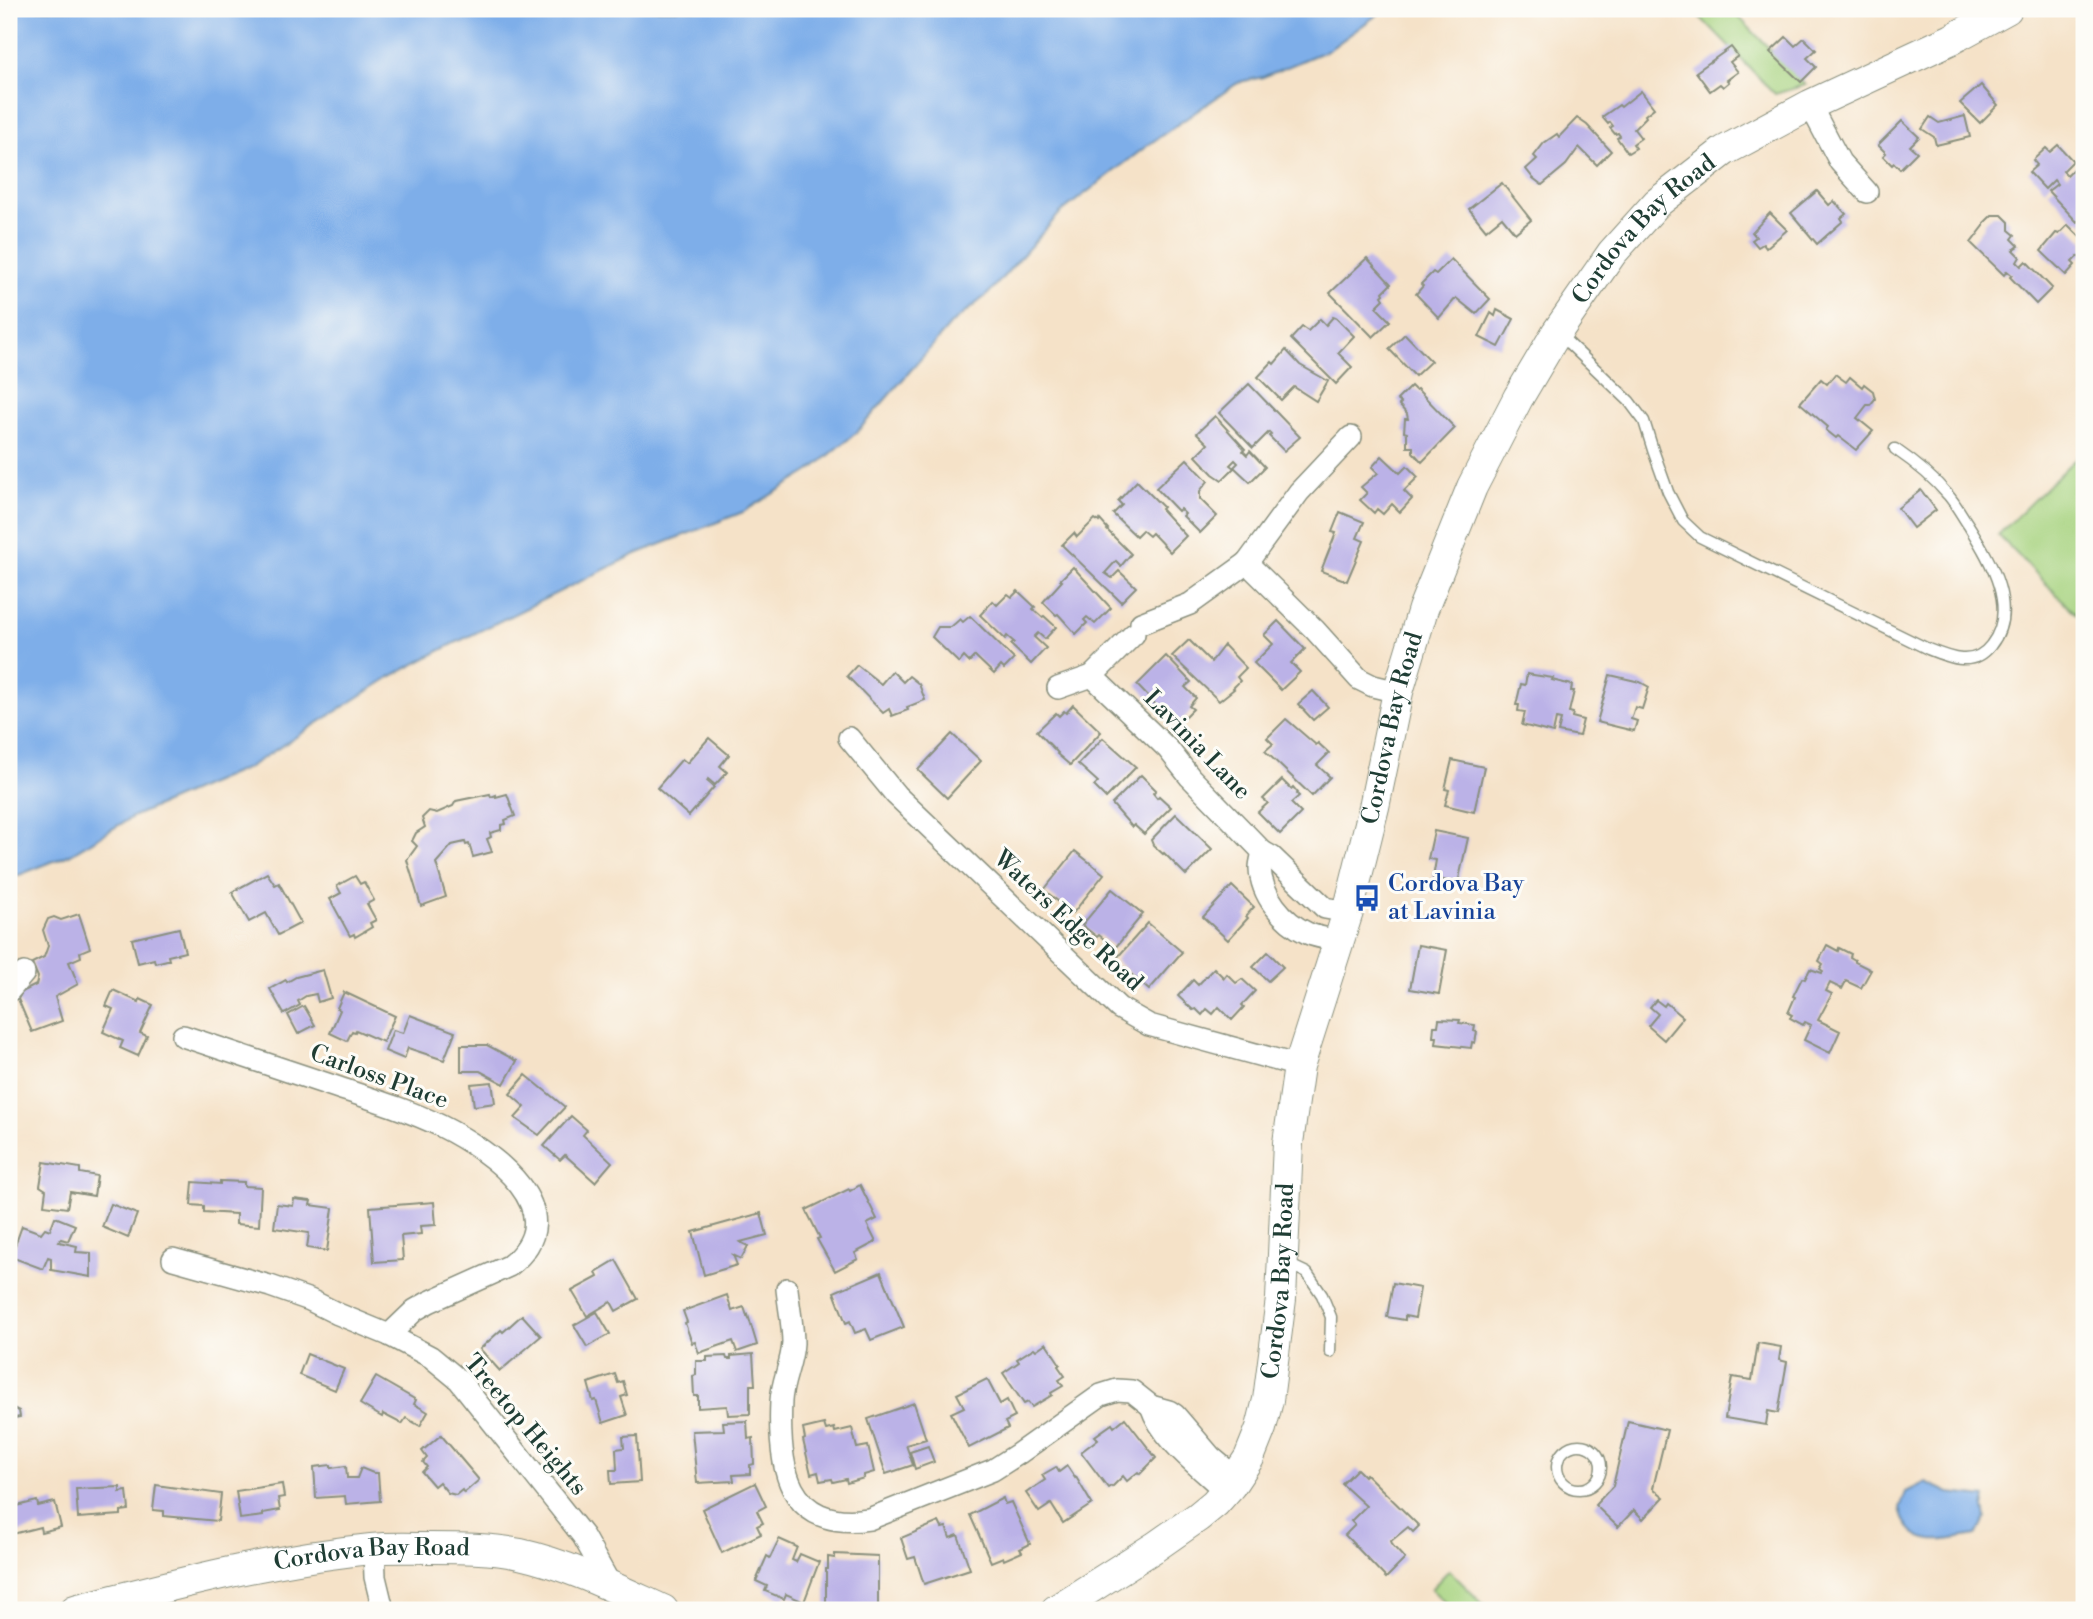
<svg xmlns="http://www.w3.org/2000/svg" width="2093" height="1619" font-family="'Libre Bodoni',serif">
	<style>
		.green { fill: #a7d380; stroke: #63885a; stroke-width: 2 }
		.water { fill: #7eaee9; stroke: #4e768e; stroke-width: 2 }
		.building { fill: #bbb2e7 }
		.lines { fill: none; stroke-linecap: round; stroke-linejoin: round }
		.service-casing { stroke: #8a907e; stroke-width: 13 }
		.minor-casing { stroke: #8a907e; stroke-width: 24 }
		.secondary-casing { stroke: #8a907e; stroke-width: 32 }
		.service { stroke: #fff; stroke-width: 10 }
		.minor { stroke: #fff; stroke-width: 21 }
		.secondary { stroke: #fff; stroke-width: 30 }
		.labels { text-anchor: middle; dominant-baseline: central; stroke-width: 6; stroke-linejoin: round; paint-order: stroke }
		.street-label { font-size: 24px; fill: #1f3d34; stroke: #fdfcf7 }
		.transit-label { font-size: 24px; fill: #164399; stroke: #fdfcf7; text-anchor: start }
	</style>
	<rect width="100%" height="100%" fill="#fdfcf7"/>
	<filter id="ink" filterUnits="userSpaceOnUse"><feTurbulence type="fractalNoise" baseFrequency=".0143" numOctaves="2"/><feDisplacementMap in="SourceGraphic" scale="14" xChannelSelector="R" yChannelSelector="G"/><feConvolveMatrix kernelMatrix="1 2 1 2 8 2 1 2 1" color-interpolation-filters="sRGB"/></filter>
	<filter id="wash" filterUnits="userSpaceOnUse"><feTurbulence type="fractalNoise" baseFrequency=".00686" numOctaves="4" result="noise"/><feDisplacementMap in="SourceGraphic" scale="28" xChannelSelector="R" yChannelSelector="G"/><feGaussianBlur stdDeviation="1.57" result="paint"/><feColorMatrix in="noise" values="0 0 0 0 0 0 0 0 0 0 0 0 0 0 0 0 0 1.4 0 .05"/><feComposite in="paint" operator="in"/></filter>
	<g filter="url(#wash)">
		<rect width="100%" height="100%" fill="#f5e2c8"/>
		<g class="green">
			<path d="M1692,9H1731L1805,85L1775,94Z"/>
			<path d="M2084,450V622L1998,535Z"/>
			<path d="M1449,1570L1485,1606L1481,1610H1453L1431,1589Z"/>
		</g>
		<g class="water">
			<path d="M9,9H1385L1330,49L1263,77L1239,82L1148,145L1060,213L988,294L951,324L857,432L810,471L743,512L636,554L447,647L390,677L247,768L134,816L69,855L9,879Z"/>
			<path d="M1926,1482L1949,1493L1986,1497L1984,1508L1986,1518L1976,1535C1952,1539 1921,1549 1906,1524C1903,1520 1901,1513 1900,1508L1906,1492Z"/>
		</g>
		<g id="blocks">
			<g class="building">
				<path d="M1786,37L1795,46L1804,38L1816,50L1807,58L1816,67L1801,82L1770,52Z"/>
				<path d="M1731,47L1738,56L1730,62L1738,72L1727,80L1729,82L1723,87L1720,84L1710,91L1696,72Z"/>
				<path d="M1981,85L1998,105L1980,123L1960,103Z"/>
				<path d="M1641,91L1654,108L1645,115L1646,117L1634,129L1641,138L1633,144L1636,148L1628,153L1617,138L1620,136L1618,133L1615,134L1610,128L1613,126L1610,122L1608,124L1602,117L1619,105L1621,107Z"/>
				<path d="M1965,116L1970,137L1936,145L1934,137L1922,129L1930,117L1939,123Z"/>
				<path d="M1577,118L1587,125L1611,151L1597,165L1579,147L1566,165L1542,185L1533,178L1526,169L1537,159L1534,156L1544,143L1557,134L1559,137Z"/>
				<path d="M1902,121L1919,137L1910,146L1917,152L1900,169L1894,163L1892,165L1883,156L1886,153L1878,145Z"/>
				<path d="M2058,145L2073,161L2063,171L2067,175L2077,165L2084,173V224L2079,220L2077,222L2048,191L2057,184L2054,180L2045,189L2029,172L2037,165L2033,160L2046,148L2050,152Z"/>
				<path d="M1502,183L1531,220L1515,233L1502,217L1486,230L1469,209Z"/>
				<path d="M1817,191L1829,205L1834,201L1846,214L1841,218L1843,221L1817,244L1791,213Z"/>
				<path d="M1770,213L1787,230L1766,248L1763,244L1758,247L1752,240L1756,237L1752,232Z"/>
				<path d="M1992,215H2002L2009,222V230L2015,235L2012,239L2019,246L2013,250L2020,257L2017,262L2021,266L2026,261L2052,288L2036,304L2010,277L2012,275L2007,271L2004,275L1971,243L1984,226V223Z"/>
				<path d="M2068,225L2084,241V253L2080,258L2078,256L2072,262L2075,265L2066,275L2041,251L2056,233L2059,234Z"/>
				<path d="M1367,258L1391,284L1383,292L1384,294L1382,296L1384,299L1376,307L1390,321L1373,337L1330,293Z"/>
				<path d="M1451,259L1490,299L1476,314L1456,298L1439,318L1416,294L1423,286L1421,284L1433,272L1436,274Z"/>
				<path d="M1497,310L1514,319L1499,347L1479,337L1491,313L1495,316Z"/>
				<path d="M1333,317L1336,318L1354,336L1338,353L1352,367L1336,384L1291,339L1302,327L1308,331L1320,319L1326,325Z"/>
				<path d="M1405,334L1431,361L1415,376L1389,349Z"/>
				<path d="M1286,350L1300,365L1328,381L1316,401L1294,387L1281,400L1258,377L1272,362L1274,364Z"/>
				<path d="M1835,374L1846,382L1850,377L1862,387L1864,384L1873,391L1875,399L1870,405H1867L1857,418L1873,431L1856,450L1838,436L1836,438L1826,430L1828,427L1800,403L1821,379L1827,384Z"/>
				<path d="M1249,384L1300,437L1284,451L1269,436L1271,434L1269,432L1253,448L1219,413Z"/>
				<path d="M1411,386L1415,390L1417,389L1455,428L1422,462L1413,452V447H1407V433L1404,432L1405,419H1408L1407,414L1399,405L1401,403L1397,400Z"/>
				<path d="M1215,416L1245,449L1243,451L1247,455L1250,451L1265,467L1250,482L1234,467L1238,463L1235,460L1230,465L1234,468L1222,480L1213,474L1196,456L1208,444L1197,433Z"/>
				<path d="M1382,456L1400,473L1407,466L1418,477L1404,491L1412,499L1400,512L1392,504L1383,514L1377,509L1374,513L1360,500L1367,493L1361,487L1378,473L1372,467Z"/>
				<path d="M1187,459L1208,481L1200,491V499L1217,516L1200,533L1183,516L1185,514L1180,509L1178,511L1156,488Z"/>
				<path d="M1137,481L1163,507L1161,509L1186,536L1170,552L1152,533L1149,536L1142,530L1136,536L1113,514L1122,505L1118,501Z"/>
				<path d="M1921,490L1936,510L1913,528L1898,508Z"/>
				<path d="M1340,512L1364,522L1357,538L1364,541L1347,581L1321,571L1336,533L1332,532Z"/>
				<path d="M1095,519L1099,522L1100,520L1108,529L1107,530L1131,554L1121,566L1116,561L1105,573L1112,578L1119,571L1136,587L1121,602L1062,545L1074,533L1077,537Z"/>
				<path d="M1073,567L1111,608L1095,624L1087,617L1084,620L1087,623L1076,634L1058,614L1056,615L1043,602L1062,581L1060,580Z"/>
				<path d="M1018,591L1035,607L1033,609L1042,617L1044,616L1056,627L1045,639L1038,633L1034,637L1046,648L1031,664L1011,645L1014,642L1007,636L1005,639L980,615L993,601L997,605L1008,594L1012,597Z"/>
				<path d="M970,616L1014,659L1004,669L1001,666L994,674L975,656L969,662L964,657L959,663L932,637L938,627H951L960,619L963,622Z"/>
				<path d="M1278,621L1305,649L1291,663L1300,672L1281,690L1254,663L1273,644L1264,635Z"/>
				<path d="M1189,640L1211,662L1224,645L1246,668L1237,677L1240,681L1233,688L1234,689L1219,701L1172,656Z"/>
				<path d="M1166,656L1191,682L1185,687L1196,698L1189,706L1193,709L1176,726L1137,685Z"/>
				<path d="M857,665L881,684L892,671L903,682L909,676L919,684L925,700L907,707L908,710L892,716L889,709L883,713L847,676Z"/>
				<path d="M1527,674L1553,678L1552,680L1572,685L1571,691H1574L1569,712L1573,713L1572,717L1583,720L1579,736L1558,732L1561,720L1556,719L1553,733L1522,725L1525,712L1518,711L1519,705H1516L1521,684L1525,685Z"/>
				<path d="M1610,675L1640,682L1649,687L1642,709L1635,707L1631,719L1637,721L1634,731L1597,722Z"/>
				<path d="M1313,691L1328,707L1313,720L1298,704Z"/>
				<path d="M1073,705L1101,732L1070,765L1057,754L1058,753L1037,731L1056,713L1059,716L1064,711L1066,713Z"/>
				<path d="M1286,719L1316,745L1318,743L1329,753L1317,765L1330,777L1312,796L1265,751L1273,744L1267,738Z"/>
				<path d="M952,734L981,761L947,798L918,770Z"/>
				<path d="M709,738L729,755L720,766L727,772L715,785L708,779L707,781L714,787L689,816L657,788L682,759L687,763Z"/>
				<path d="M1103,738L1136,767L1106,798L1094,786L1098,782L1078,764Z"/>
				<path d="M1452,760L1484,767L1474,812L1445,805L1449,790L1445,789Z"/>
				<path d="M1141,775L1156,790L1153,793L1157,798L1159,796L1171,807L1144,834L1134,825L1132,827L1112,804Z"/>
				<path d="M1282,780L1291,789L1293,787L1298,793L1297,794L1299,796L1291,803L1301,813L1280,834L1258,812L1268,803L1263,799Z"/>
				<path d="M490,794L491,797L496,795V797L507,794L515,816L505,820L506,824L501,825V830L490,833L491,837L487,839L492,852L473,857L469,844L466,845L465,842L452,845L436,863L446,897L421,906L407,860L417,846L412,841L416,833L425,827L422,818L429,811L437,813L453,806L456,801Z"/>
				<path d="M1176,814L1212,849L1186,875L1164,853L1163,854L1153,845L1151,840Z"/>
				<path d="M1434,831L1468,838L1458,883L1433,878L1436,860L1428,859Z"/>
				<path d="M1075,851L1104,874L1073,913L1044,890Z"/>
				<path d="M267,873L275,885L279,883L301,923L278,935L266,913L249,922L232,892Z"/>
				<path d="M355,876L360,884L364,882L374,900L367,904L376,920L370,923L372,927L355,937L354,934L350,936L330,899L341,893L337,886Z"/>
				<path d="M1232,886L1254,907L1246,916L1248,918L1228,940L1203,917Z"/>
				<path d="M1112,889L1143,914L1115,948L1099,935L1097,937L1082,925Z"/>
				<path d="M79,914L90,948L80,952L81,957L69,962L78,984L55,997L62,1021L32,1032L18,999L22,992L36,985L38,977L32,963L44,957L48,946L43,930L48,919L54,917L61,920Z"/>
				<path d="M1148,923L1182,952L1149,990L1115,960Z"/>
				<path d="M179,928L185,952L168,956L169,960H167L155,963L154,959L138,963L132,939Z"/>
				<path d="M1418,945L1447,950L1439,994L1410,989Z"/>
				<path d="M1827,945L1838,951L1839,948L1851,954L1850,957L1855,960V962L1871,970L1861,988L1846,981L1842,989L1830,983L1826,991L1832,994L1818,1020L1840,1031L1830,1053L1804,1040L1811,1025L1805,1022L1803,1025L1790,1018L1792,1015L1788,1013L1795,997L1793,996L1802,978L1805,979L1810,969L1822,973L1823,971L1820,969L1823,964L1819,961Z"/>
				<path d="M1268,952L1283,967L1268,981L1253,967Z"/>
				<path d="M1214,968L1224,978L1227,974L1236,983L1242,979L1255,991L1242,1005L1244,1007L1232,1020L1219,1007L1213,1014L1207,1009L1202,1015L1196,1009L1193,1010L1178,996L1193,980L1198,985Z"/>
				<path d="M323,970L331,998L318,1002L316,994L306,996L298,1001L300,1005L284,1014L270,989L286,980L287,982L296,977Z"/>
				<path d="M113,990L139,1002L140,999L153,1005L140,1033L147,1036L138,1056L120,1048L123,1041L103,1032L113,1009L106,1006Z"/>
				<path d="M344,992L395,1016L383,1042L356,1030L355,1032L352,1031L347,1041L330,1033L340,1010L337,1008Z"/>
				<path d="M1656,1000L1664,1006L1666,1003L1683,1017L1664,1040L1648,1026L1658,1014L1650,1007Z"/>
				<path d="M304,1006L315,1025L298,1034L288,1015Z"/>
				<path d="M410,1015L455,1032L444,1060L408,1048L404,1059L385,1051L393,1030L403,1033Z"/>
				<path d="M1439,1019L1460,1020L1459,1023L1475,1025L1474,1031L1477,1032L1475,1043L1472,1042L1471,1048L1436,1044L1437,1037H1433L1434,1026H1438Z"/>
				<path d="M461,1045H487L517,1061L504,1084L480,1071H461Z"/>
				<path d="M526,1075L565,1107L539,1135L515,1118L525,1107L510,1094Z"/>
				<path d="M492,1082L495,1103L474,1106L471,1084Z"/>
				<path d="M571,1116L587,1130L583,1135L612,1162L595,1182L565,1155L560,1160L544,1146Z"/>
				<path d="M44,1162L80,1168V1173L97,1176L94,1196L70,1192L67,1208L44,1205L46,1190L40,1186Z"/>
				<path d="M220,1181L244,1182V1186L261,1187L259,1226L236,1224V1214L204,1212V1206L191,1205L193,1182L220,1184Z"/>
				<path d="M860,1185L877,1219L867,1224L876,1242L855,1253L858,1259L835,1271L817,1239L820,1238L806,1210L849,1189L850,1191Z"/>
				<path d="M294,1199L311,1201L310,1205L333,1208L327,1251L307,1248L309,1233L274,1228L277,1204L293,1206Z"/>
				<path d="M434,1202L436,1225L420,1226L421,1234L401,1236L403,1260L374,1262L370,1207Z"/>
				<path d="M111,1204L137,1214L128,1238L102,1227Z"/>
				<path d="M761,1213L767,1235L740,1242L748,1246L741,1259L733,1255L737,1265L704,1275L693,1232Z"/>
				<path d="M55,1217L75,1225L68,1241L61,1239L59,1242L77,1246L76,1252L91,1253V1277L51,1270V1258L48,1257L43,1269L11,1257L22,1226L41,1233L45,1228L50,1230Z"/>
				<path d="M616,1260L638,1299L616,1311L611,1302L587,1316L572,1291L598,1277L596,1272Z"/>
				<path d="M881,1272L904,1327L871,1340L866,1329L855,1333L850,1321L846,1323L834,1292Z"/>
				<path d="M1393,1283L1420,1288L1415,1318L1405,1316V1320L1387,1317Z"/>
				<path d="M727,1295L732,1311L744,1307L747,1316L748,1315L757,1345L737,1352L733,1341L699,1353L695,1342L692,1343L685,1323L687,1322L683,1311Z"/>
				<path d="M597,1312L610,1334L587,1347L574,1325Z"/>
				<path d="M522,1315L541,1336L500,1371L480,1349L501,1330L503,1332Z"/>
				<path d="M1046,1343L1060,1364L1058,1366L1065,1376L1059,1380L1063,1386L1051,1393L1052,1395L1032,1407L1028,1402L1024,1404L1003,1373L1019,1362L1017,1359L1034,1348L1036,1350Z"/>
				<path d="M1758,1343L1781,1347L1779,1360L1787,1362L1778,1413L1768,1411L1766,1425L1725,1418L1732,1377L1752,1380Z"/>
				<path d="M307,1354L344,1369L335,1390L299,1375Z"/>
				<path d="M753,1354L755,1385H750V1414L728,1415L727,1406L698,1408V1396H694L693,1376L696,1375V1361H707V1357L726,1356L727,1359H731V1356Z"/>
				<path d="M615,1374L618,1383L623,1381L627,1395L621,1397L627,1415L603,1423L596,1400L593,1401L588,1383Z"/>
				<path d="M376,1377L416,1400L414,1404L428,1412L420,1426L406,1418L402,1424L383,1414L382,1417L360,1404Z"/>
				<path d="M987,1379L1000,1404L1007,1400L1015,1417L1005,1422L1008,1428L969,1448L951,1413L964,1407L957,1394Z"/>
				<path d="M914,1403L926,1439L906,1445L913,1465L886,1474L868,1419Z"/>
				<path d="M9,1406L19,1411L20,1417L9,1419Z"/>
				<path d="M1125,1418L1156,1458L1140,1474L1138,1472L1127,1481L1123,1476L1112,1487L1111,1486L1108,1488L1081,1452L1098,1439L1095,1436L1112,1424L1114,1427Z"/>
				<path d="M747,1421L748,1439L753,1438L754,1464L750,1465V1474L733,1475L734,1481L697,1483L692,1431L724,1430L723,1422Z"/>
				<path d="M1628,1421L1667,1430L1653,1488L1664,1497L1643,1519L1634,1510L1618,1527L1595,1505L1613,1486Z"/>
				<path d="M824,1424L826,1430L834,1428L835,1432L852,1428L857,1448L868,1446L874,1472L864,1475V1478L847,1483L846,1479L833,1482L832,1479L820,1481L818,1472L811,1474L803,1440L805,1439L803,1429Z"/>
				<path d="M441,1435L479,1480L464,1493L462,1490L456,1495L448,1493L439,1482L434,1486L422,1472L427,1467L423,1462L427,1458L422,1451Z"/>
				<path d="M637,1436L640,1482L611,1484L610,1470H617L616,1449L624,1448L623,1437Z"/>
				<path d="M928,1446L934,1462L915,1469L910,1452Z"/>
				<path d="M331,1465V1468L346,1466L347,1478H357L361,1468L373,1473H378L380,1501L346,1504L345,1496L316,1498L314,1467Z"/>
				<path d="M1067,1466L1075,1478L1076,1477L1092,1504L1063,1523L1051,1504L1039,1512L1026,1493L1045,1480L1042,1475L1056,1467L1059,1472Z"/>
				<path d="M1357,1469L1364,1476L1366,1474L1419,1526L1413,1532L1408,1527L1391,1541L1393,1546L1405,1559L1386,1578L1345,1535L1355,1525L1351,1521L1366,1506L1342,1484Z"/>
				<path d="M755,1483L766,1506L757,1511L763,1523L757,1526L761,1534L722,1553L702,1509Z"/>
				<path d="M282,1484L284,1497L278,1498L280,1510L263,1513V1516L240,1519L236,1491Z"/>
				<path d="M156,1485L221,1494L218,1521L164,1516V1511L153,1510Z"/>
				<path d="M120,1487V1492L127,1491L129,1510L121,1511V1515L78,1518L76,1489Z"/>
				<path d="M1003,1498L1005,1504L1011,1502L1030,1544L1020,1549L1022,1552L1004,1560L1003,1557L991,1562L970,1515Z"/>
				<path d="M37,1501L38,1506L55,1502L61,1527L41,1532L40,1527L9,1535V1508Z"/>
				<path d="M939,1522L942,1528L946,1527L950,1538L958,1535L970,1569L924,1584L915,1557L908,1559L901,1538Z"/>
				<path d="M779,1539L797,1547L792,1560L796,1562L800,1554L819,1562L804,1602L786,1594L784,1599L765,1591L767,1586L756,1581L767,1556L770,1558Z"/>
				<path d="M835,1554L878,1556V1606H875V1608H851V1605H826V1569H828V1557L835,1558Z"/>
			</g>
		</g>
	</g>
	<g filter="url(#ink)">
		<use href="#blocks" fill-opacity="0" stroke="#8a907e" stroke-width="2"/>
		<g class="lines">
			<defs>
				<g id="service">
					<path d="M1559,334L1629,401L1644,421L1653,450L1668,492L1683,521L1700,537L1928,649C1950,658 1974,668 1991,645C2020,608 1989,559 1969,526C1962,516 1956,504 1948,495C1933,477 1914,462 1895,449"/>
					<path d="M1286,1263L1307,1273L1322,1295L1331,1317L1330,1352"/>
					<circle cx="1579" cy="1467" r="22"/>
				</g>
				<g id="minor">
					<path d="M1810,105L1840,162L1867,192"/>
					<path d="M1247,563L1315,630L1359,679L1373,686L1398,692"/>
					<path d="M1141,623L1190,604L1247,563L1299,492L1351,437"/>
					<path d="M1092,676L1168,749L1190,777L1263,852L1272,857L1325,908L1348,912"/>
					<path d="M1058,688L1092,676L1134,634"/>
					<path d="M849,738L896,795L1119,1008L1149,1025L1299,1066"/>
					<path d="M1263,852C1262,857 1260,863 1260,868C1261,895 1283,922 1307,933C1316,937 1329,939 1339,941"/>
					<path d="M9,991L24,973"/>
					<path d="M183,1036C234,1053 285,1070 336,1087C372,1099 408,1110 441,1126C491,1151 578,1212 509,1266L429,1302L415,1310L389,1335"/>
					<path d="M173,1259L270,1286L310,1300L338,1314L389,1335L431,1357L459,1380L583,1536L611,1586"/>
					<path d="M787,1289C789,1307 793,1326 793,1343C792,1363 782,1381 781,1401C778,1466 786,1531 869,1519L993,1470L1018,1454L1101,1395L1117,1390L1132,1391L1151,1406L1169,1411L1175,1415L1211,1457L1236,1478"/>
					<path d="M1151,1406C1162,1440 1200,1467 1225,1491"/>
					<path d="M374,1549L375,1577L383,1610"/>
				</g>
				<g id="secondary">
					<path id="s1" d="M75,1610C172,1585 270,1559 371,1549C390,1547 410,1548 430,1548C458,1548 492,1548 520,1554C569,1565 617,1589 663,1610"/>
					<path id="s2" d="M1056,1610L1155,1547L1198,1517L1215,1503L1231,1485L1249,1458L1261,1428L1268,1400L1281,1299L1288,1143L1299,1066L1348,912L1374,807L1398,692L1423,609L1472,487L1518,398L1557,332L1612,253L1657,203L1724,151L1810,105L1952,39L2007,9"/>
				</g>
			</defs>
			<use href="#service" class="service-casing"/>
			<use href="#minor" class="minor-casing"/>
			<use href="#secondary" class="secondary-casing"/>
			<use href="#service" class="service"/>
			<use href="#minor" class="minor"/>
			<use href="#secondary" class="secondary"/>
		</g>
	</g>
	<defs>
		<symbol id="bus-bare" viewBox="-9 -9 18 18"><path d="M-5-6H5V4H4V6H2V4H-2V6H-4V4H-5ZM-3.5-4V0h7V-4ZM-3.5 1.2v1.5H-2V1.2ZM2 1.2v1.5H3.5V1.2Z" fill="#1a4fb4" stroke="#fdfcf7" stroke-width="2.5" paint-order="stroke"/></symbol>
	</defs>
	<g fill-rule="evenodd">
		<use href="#bus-bare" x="1348" y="879" width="38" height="38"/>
	</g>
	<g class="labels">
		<g class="street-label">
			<text stroke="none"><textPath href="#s2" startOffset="1563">Cordova Bay Road</textPath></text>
			<text stroke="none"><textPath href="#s2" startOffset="996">Cordova Bay Road</textPath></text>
			<text transform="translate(1197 745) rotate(46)">Lavinia Lane</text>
			<text transform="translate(1068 921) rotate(43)">Waters Edge Road</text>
			<text transform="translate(379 1077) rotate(20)">Carloss Place</text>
			<text stroke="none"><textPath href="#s2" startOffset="429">Cordova Bay Road</textPath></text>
			<text transform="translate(525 1425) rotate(50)">Treetop Heights</text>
			<text stroke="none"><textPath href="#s1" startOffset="303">Cordova Bay Road</textPath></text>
		</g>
		<g class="transit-label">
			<text x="1388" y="884">Cordova Bay<tspan x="1388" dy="28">at Lavinia</tspan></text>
		</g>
	</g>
	<rect width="2093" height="1619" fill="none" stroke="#fdfcf7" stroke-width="35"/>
</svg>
